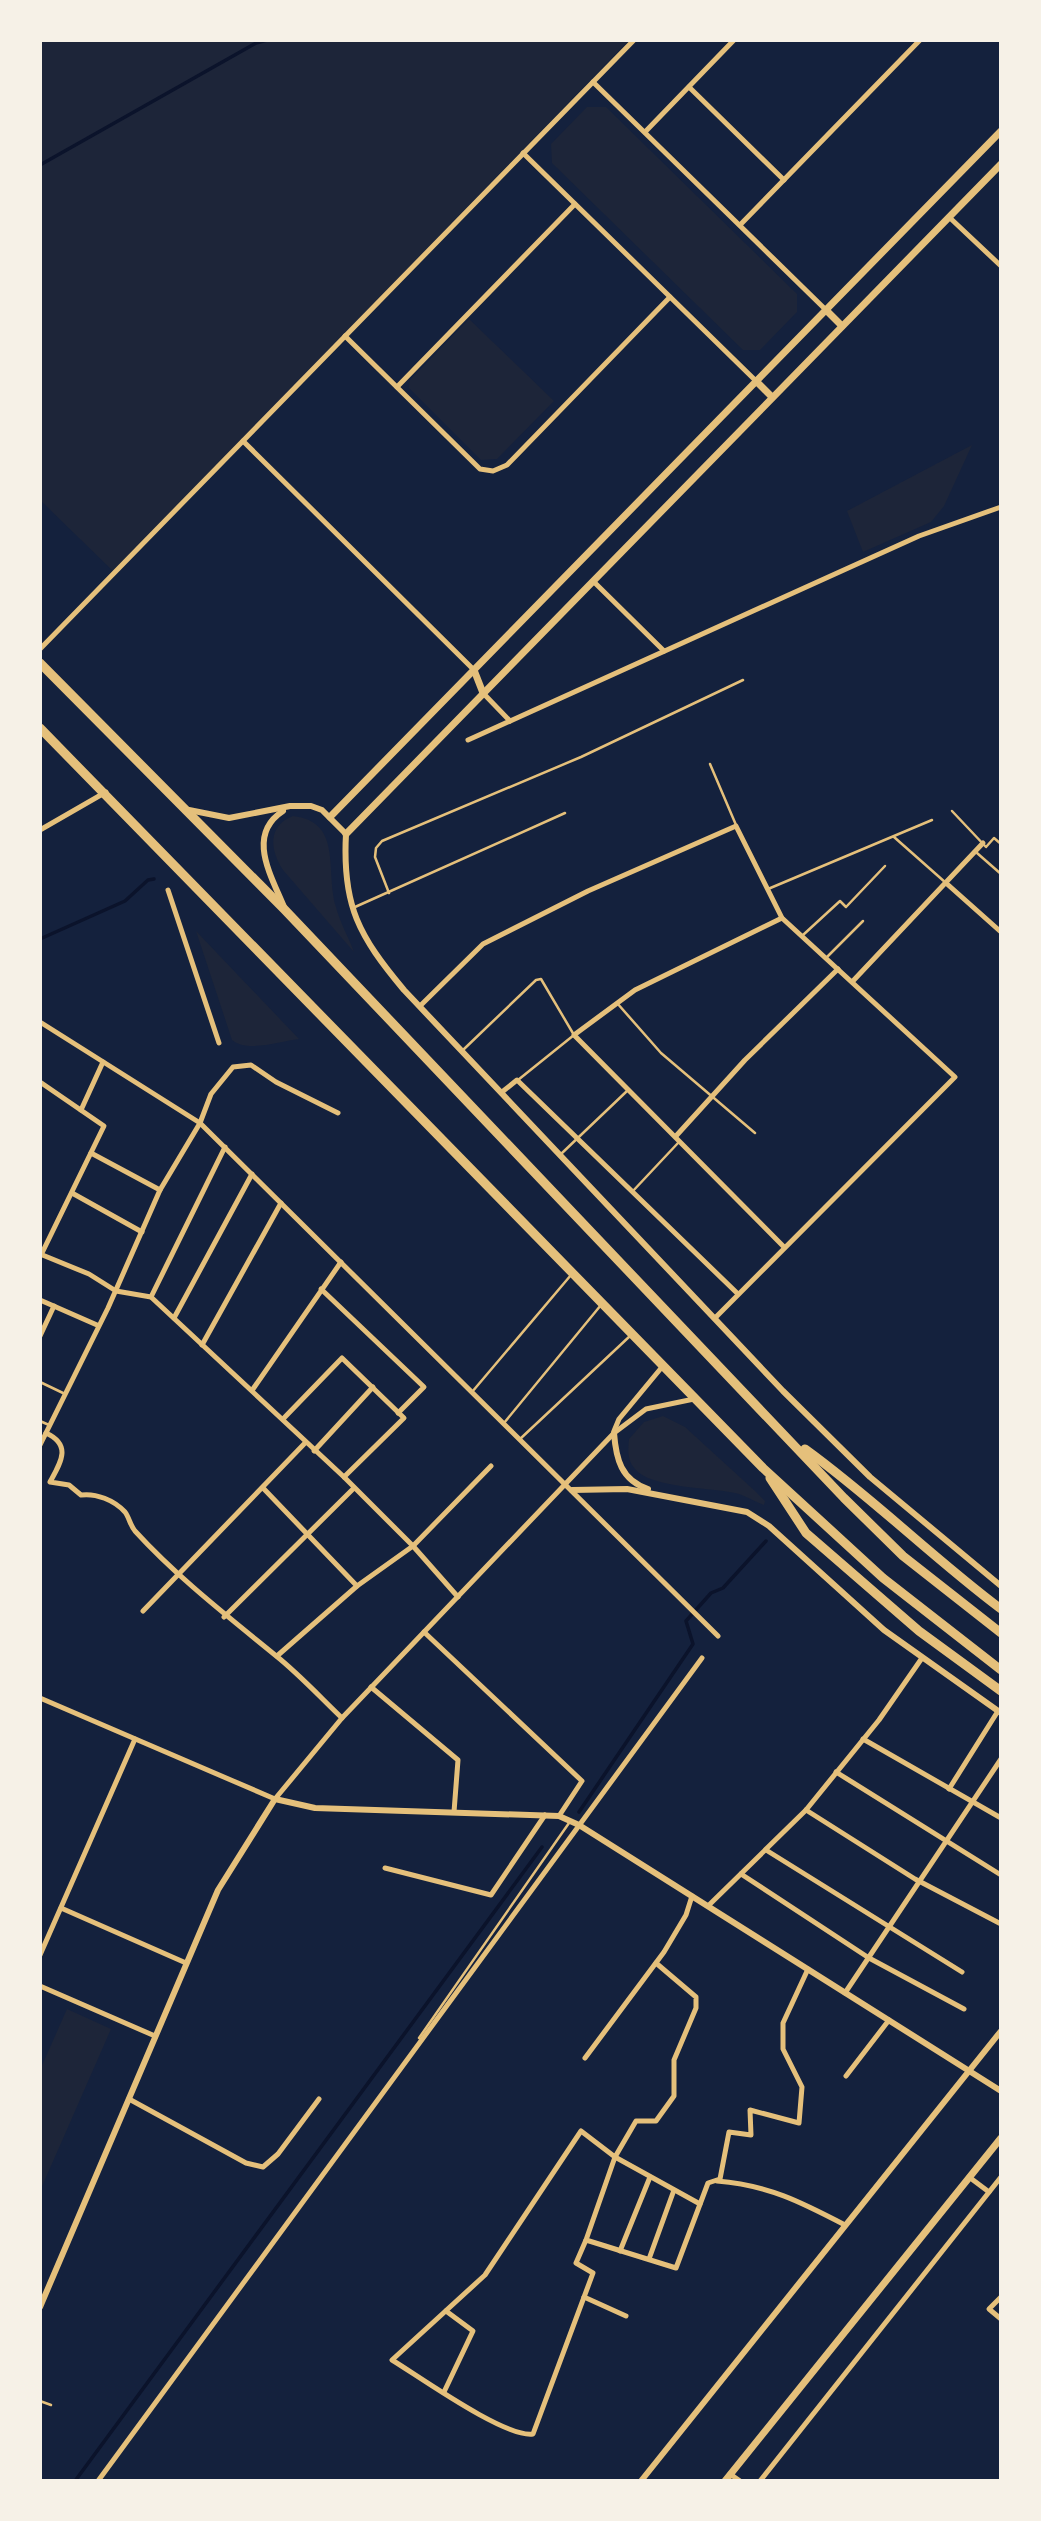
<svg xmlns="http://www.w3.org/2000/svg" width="1041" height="2521" font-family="Spectral,serif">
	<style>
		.green { fill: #1d2539 }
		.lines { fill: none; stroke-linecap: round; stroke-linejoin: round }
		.stream { stroke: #0b132b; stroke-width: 3.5 }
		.service { stroke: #e5c07b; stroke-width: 2.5 }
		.minor { stroke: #e5c07b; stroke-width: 5 }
		.tertiary { stroke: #e5c07b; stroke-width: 6 }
		.secondary { stroke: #e5c07b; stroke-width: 7 }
		.trunk { stroke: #e5c07b; stroke-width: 9 }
	</style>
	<rect width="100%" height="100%" fill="#14213d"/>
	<g class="green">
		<path d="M40,40H629L114,572L40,500Z"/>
		<path d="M587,107H606L797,294V312L760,350H743L552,163L551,144Z"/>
		<path d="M469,319L554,401L497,459L481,460L409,388L410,380Z"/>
		<path d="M972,445L944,506L931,522L863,552L847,511Z"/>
		<path d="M293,816C343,822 325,870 336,907C340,923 349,938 354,952L283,870C270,850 267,826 293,816Z"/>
		<path d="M196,931L299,1039C281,1041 247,1053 232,1040Z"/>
		<path d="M663,1416L685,1427L755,1491L765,1501L764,1505C756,1502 747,1497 739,1494C714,1487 651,1489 635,1469C627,1460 628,1450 629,1439L644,1422Z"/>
		<path d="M67,2009L111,2029L40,2191V2070Z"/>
	</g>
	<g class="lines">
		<g class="stream">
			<path d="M40,165L256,43L267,40"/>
			<path d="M40,939L125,901L148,880L154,879"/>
			<path d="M579,1812L693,1644L686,1621L711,1593L723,1588L766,1541"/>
			<path d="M75,2481L542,1847"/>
		</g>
		<g class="service">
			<path d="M710,764L736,825"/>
			<path d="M952,811L986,847L994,838L1001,844"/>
			<path d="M894,837L946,883"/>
			<path d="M977,853L1001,874"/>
			<path d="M768,889L932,820"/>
			<path d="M389,893L375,857L376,848L382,841L581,757L743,680"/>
			<path d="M355,907L565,813"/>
			<path d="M803,935L840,901L846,907L885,866"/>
			<path d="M826,958L863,921"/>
			<path d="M617,1003L661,1053L755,1133"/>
			<path d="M463,1050L536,980L541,979L574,1035L518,1080"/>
			<path d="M561,1154L627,1091"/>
			<path d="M632,1192L678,1143"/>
			<path d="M40,1382L63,1393"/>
			<path d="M472,1392L571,1275"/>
			<path d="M40,1421L49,1425"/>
			<path d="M504,1423L601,1305"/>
			<path d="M520,1439L630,1336"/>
			<path d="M419,2038L569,1823"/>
			<path d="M40,2401L51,2405"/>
		</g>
		<g class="minor">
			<path d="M593,82L826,310"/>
			<path d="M689,87L784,180"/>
			<path d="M645,132L734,40"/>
			<path d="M523,153L756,381"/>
			<path d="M949,217L1001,266"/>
			<path d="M740,225L920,40"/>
			<path d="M345,336L480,469L493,471L507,465L670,297"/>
			<path d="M397,387L575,204"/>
			<path d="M243,441L474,670"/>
			<path d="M593,581L664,651"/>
			<path d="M40,649L634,40"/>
			<path d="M483,693L510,721"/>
			<path d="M468,740L919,536L1001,507"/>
			<path d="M40,830L106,792"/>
			<path d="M946,883L1001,932"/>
			<path d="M168,890L219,1043"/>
			<path d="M782,918L635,990L574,1035L784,1247"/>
			<path d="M852,982L983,843"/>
			<path d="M420,1006L483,944L588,891L736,826L782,918L955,1077L715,1318"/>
			<path d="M40,1022L200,1123L718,1636"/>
			<path d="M40,1082L104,1126L41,1255"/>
			<path d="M502,1092L517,1080L738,1294"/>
			<path d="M81,1110L103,1062"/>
			<path d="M676,1136L745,1060L838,969"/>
			<path d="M91,1153L160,1190"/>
			<path d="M72,1193L142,1232"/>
			<path d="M40,1254L89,1274L116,1291L151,1297L344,1477L413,1546L458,1597"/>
			<path d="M321,1289L424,1387L398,1413"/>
			<path d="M151,1297L225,1147"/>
			<path d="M40,1300L97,1325"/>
			<path d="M174,1318L252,1174"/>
			<path d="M40,1336L54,1306"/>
			<path d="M202,1345L281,1203"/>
			<path d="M253,1389L341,1262"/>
			<path d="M283,1419L342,1358L404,1418L344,1477"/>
			<path d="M614,1431L619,1419L662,1367"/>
			<path d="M46,1433C72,1445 61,1462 50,1482L69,1485L81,1495C96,1493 114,1500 125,1512C129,1517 130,1525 135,1531C177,1577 226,1615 275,1655C299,1674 320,1697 342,1718"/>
			<path d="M40,1445L108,1308L160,1190L200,1123L211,1094L233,1067L251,1065L276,1082L338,1113"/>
			<path d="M314,1451L373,1387"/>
			<path d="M264,1489L357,1586"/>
			<path d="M143,1611L305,1443"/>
			<path d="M224,1617L354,1488"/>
			<path d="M424,1632L582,1781L559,1816"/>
			<path d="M277,1656L357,1586L413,1546L491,1466"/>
			<path d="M371,1687L458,1760L454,1812"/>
			<path d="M40,1698L275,1799L342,1718L614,1433L646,1409L694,1399"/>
			<path d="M863,1739L1001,1818"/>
			<path d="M836,1772L1001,1875"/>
			<path d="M949,1789L998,1711"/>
			<path d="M806,1810L915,1879L1001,1924"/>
			<path d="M766,1850L962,1972"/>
			<path d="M385,1868L491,1895L545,1815"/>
			<path d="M741,1874L869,1958L964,2009"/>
			<path d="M708,1906L806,1810L879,1720L922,1658"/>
			<path d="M61,1908L186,1963"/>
			<path d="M40,1955L135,1739"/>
			<path d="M656,1963L696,1997V2008L674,2060V2096L656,2121H636L615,2157L581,2131L485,2275L392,2360C420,2377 505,2438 533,2434L593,2273L576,2263L586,2240L676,2268L708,2183L720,2179L729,2132L751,2135L750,2110L799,2123L802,2087L783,2049V2023L808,1969"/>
			<path d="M40,1986L155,2036"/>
			<path d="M845,1993L1001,1759"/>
			<path d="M585,2058L664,1952L686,1915L692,1896"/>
			<path d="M846,2076L889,2020"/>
			<path d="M129,2099L246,2163L263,2167L278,2154L319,2099"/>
			<path d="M969,2177L989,2192"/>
			<path d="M717,2181C768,2185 801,2202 845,2225"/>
			<path d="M586,2240L615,2157L700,2204"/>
			<path d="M620,2251L650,2177"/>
			<path d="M649,2259L674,2190"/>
			<path d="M584,2297L626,2316"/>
			<path d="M1001,2297L989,2309L1001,2319"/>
			<path d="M444,2392L473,2331L446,2311"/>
			<path d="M730,2474L740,2481"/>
			<path d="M98,2481L702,1658"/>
			<path d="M760,2481L1001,2177"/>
		</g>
		<g class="tertiary">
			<path d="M189,810L229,818L290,806H311L322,810L346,834C342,906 359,936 404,990L783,1391L870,1477L1001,1586"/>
			<path d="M283,811C246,835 271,875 284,907"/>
			<path d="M614,1433C616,1459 621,1480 648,1489"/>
			<path d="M572,1490L627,1489L747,1512L769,1526L884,1630L1001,1713"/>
			<path d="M40,2307L218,1890L275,1799L315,1808L559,1816L579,1825L1001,2091"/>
			<path d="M641,2481L1001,2031"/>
		</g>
		<g class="secondary">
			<path d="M826,310L842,326"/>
			<path d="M756,381L772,397"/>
			<path d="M474,670L483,693"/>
			<path d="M330,817L1001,131"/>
			<path d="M346,834L1001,164"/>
			<path d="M725,2481L1001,2138"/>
		</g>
		<g class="trunk">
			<path d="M40,663L284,909L844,1498L903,1556L1001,1633"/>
			<path d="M40,728L763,1468L883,1578L1001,1670"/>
			<path d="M805,1449C873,1498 933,1558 1001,1609"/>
			<path d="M770,1478L806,1533L919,1631L1001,1691"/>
		</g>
	</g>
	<rect width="1041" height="2521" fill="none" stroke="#f6f1e7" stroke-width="84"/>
</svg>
